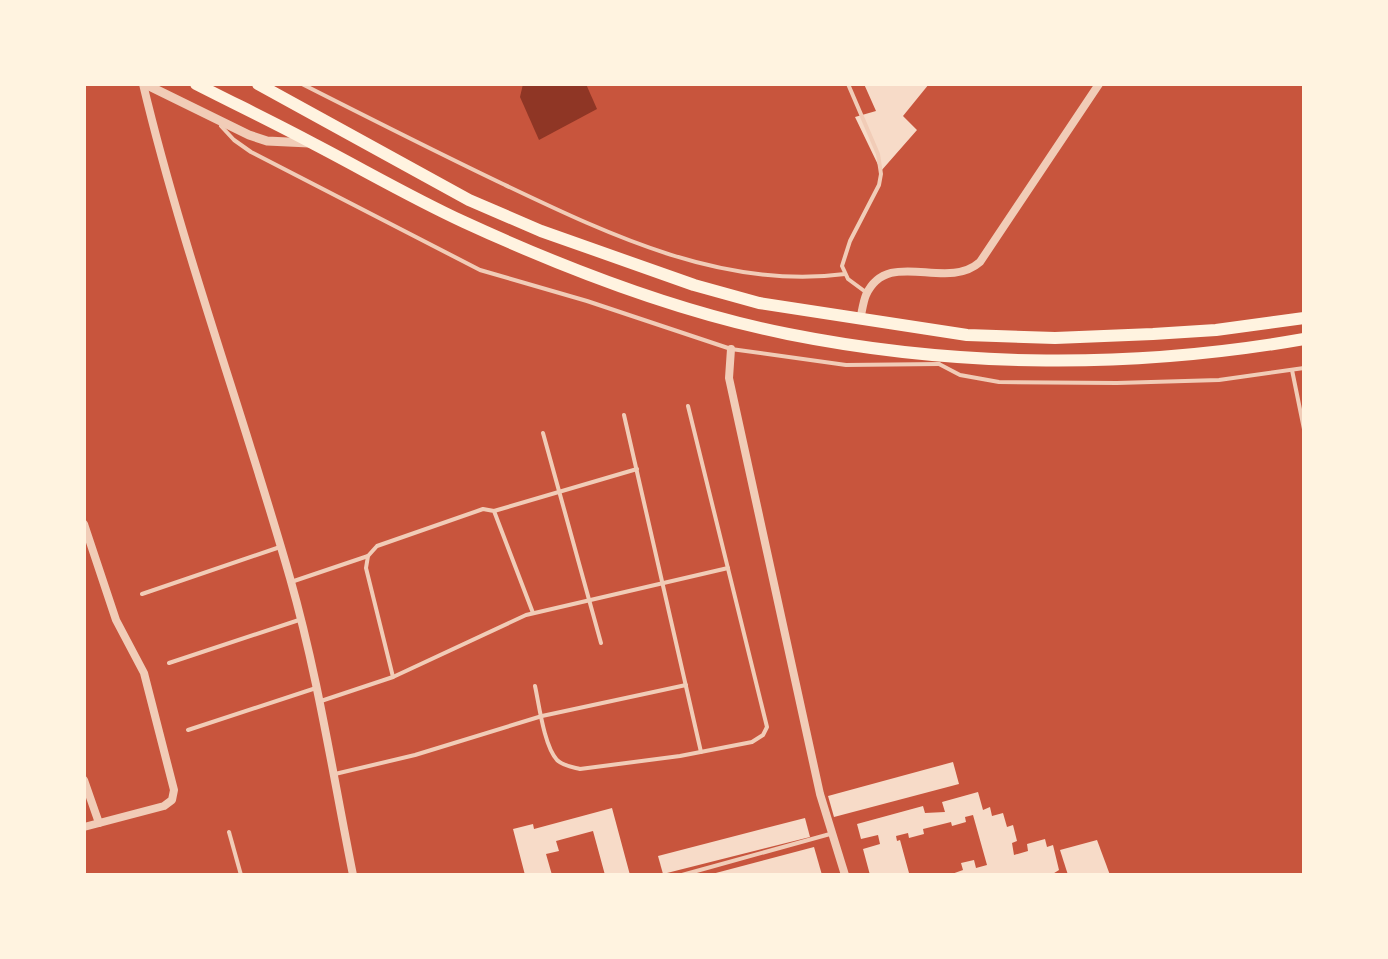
<svg xmlns="http://www.w3.org/2000/svg" width="1388" height="959" font-family="Signika,sans-serif">
	<style>
		.water { fill: #8f3625 }
		.building { fill: #f7dbc8 }
		.lines { fill: none; stroke-linecap: round; stroke-linejoin: round }
		.service { stroke: #f1ccb7; stroke-width: 4 }
		.minor { stroke: #f1ccb7; stroke-width: 8 }
		.tertiary { stroke: #f1ccb7; stroke-width: 9 }
		.trunk { stroke: #fff3e0; stroke-width: 12 }
	</style>
	<rect width="100%" height="100%" fill="#c8553d"/>
	<path class="water" d="M523,84H586L597,109L539,140L520,97Z"/>
	<g class="building">
		<path d="M864,84H929L903,116L917,130L881,171L855,117L876,111Z"/>
		<path d="M953,762L959,784L834,817L828,796Z"/>
		<path d="M978,792L983,810L990,807L992,816L1003,813L1007,827L1013,825L1017,841L1012,843L1014,855L1028,851L1027,844L1045,839L1047,847L1053,845L1059,870L1051,875H949L963,870L961,863L974,860L976,868L987,865L973,815L965,817L966,822L952,826L951,822L923,829L924,834L909,838L908,833L896,836L897,841L900,840L909,873L870,875L863,849L880,844L878,835L861,839L857,824L923,806L925,813L945,812L942,802Z"/>
		<path d="M612,808L630,875H605L593,831L556,841L559,851L546,854L552,875H525L513,829L533,824L534,829Z"/>
		<path d="M805,818L810,837L663,874L658,856Z"/>
		<path d="M1097,840L1110,875H1068L1060,850Z"/>
		<path d="M814,847L822,875H713L712,874Z"/>
	</g>
	<g class="lines">
		<g class="service">
			<path d="M302,84C369,118 436,152 503,184C610,235 724,290 845,274"/>
			<path d="M848,84L878,154L881,174L879,185L850,241L842,266L848,279L867,293"/>
			<path d="M221,126L234,140L251,152L480,270L587,301L731,349L846,365L939,364"/>
			<path d="M939,364L960,375L999,382L1117,383L1219,380L1304,368"/>
			<path d="M1292,370L1304,429"/>
			<path d="M624,415L701,752"/>
			<path d="M543,433L601,643"/>
			<path d="M494,511L637,469"/>
			<path d="M291,582L368,556"/>
			<path d="M142,594L280,547"/>
			<path d="M169,663L299,620"/>
			<path d="M393,677L366,568L368,556L377,546L483,509L494,511L533,613"/>
			<path d="M535,686C539,704 544,746 557,760C563,766 572,767 580,769L680,756L752,742L763,735L767,727L688,406"/>
			<path d="M321,701L393,677L526,615L728,568"/>
			<path d="M188,730L316,688"/>
			<path d="M335,774L415,755L542,716L686,685"/>
			<path d="M229,832L241,875"/>
			<path d="M682,875L830,834"/>
		</g>
		<g class="minor">
			<path d="M143,84C183,251 243,413 290,578C318,676 333,776 353,875"/>
			<path d="M860,320C862,312 863,302 866,295C888,247 946,292 980,262L1099,84"/>
			<path d="M731,349L729,378L820,794L845,875"/>
			<path d="M84,524L116,620L144,673L174,790L172,800L164,806L84,827"/>
			<path d="M84,780L99,823"/>
		</g>
		<path class="tertiary" d="M145,84L249,135L267,141L309,143"/>
		<g class="trunk">
			<path d="M196,84C235,104 275,123 314,144C364,170 412,198 464,222C566,269 677,312 788,334C958,368 1134,369 1304,339"/>
			<path d="M258,84L469,200L541,231L694,285L759,303L967,335L1055,338L1153,334L1216,330L1304,318"/>
		</g>
	</g>
	<rect width="1388" height="959" fill="none" stroke="#fff3e0" stroke-width="172"/>
</svg>
